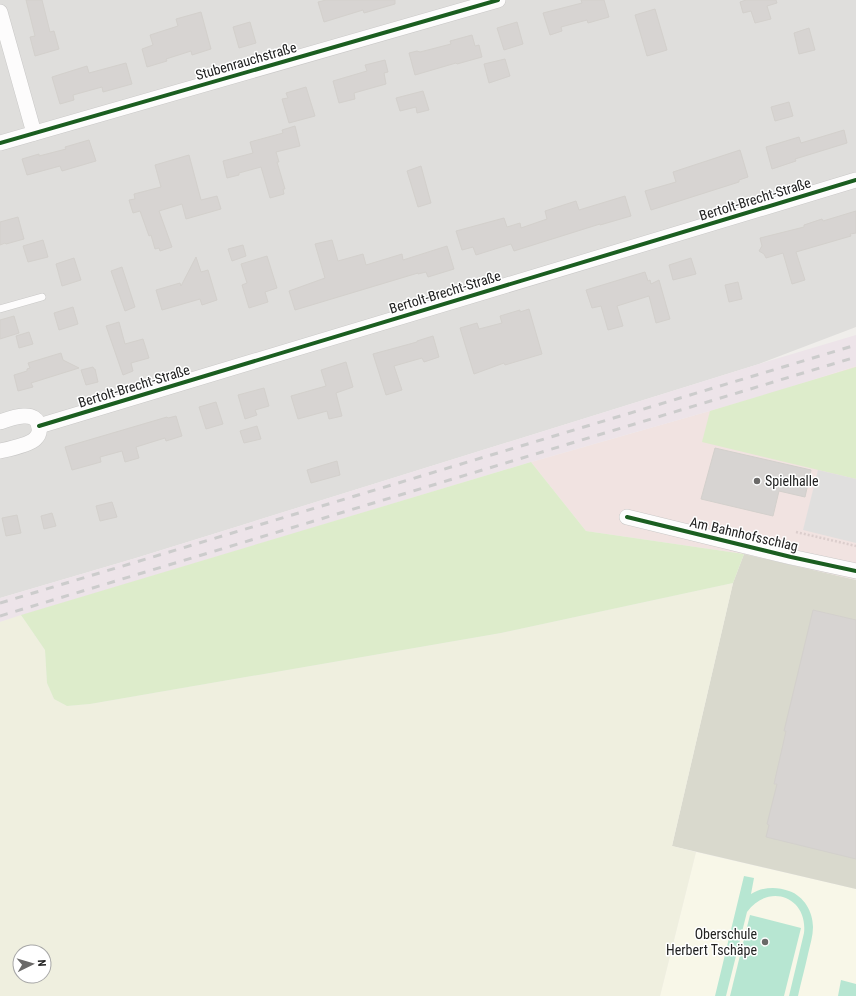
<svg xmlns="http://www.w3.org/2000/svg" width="856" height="996" font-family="'Roboto Condensed',sans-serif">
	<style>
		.residential { fill: #dfdedc }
		.commercial { fill: #f1e3e1 }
		.industrial { fill: #ede4e9 }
		.education { fill: #f8f7e8 }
		.construction { fill: #d9d9cd }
		.farmland { fill: #efefdf; fill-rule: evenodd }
		.grass { fill: #ddeccb }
		.pitch { fill: #b7e6d2 }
		.parking { fill: #e0dfde }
		.building { fill: #d7d4d2; stroke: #d3d0cc }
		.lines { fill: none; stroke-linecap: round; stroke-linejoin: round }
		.service-casing { stroke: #c9c8c7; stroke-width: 8 }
		.minor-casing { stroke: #c9c8c7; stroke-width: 16 }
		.path { stroke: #dccecd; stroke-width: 2.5; stroke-dasharray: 2 2; stroke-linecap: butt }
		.service { stroke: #fdfcfc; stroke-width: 7 }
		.minor { stroke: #fdfcfc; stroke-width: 15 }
		.rail { stroke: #ccc; stroke-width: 3; stroke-dasharray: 8 8; stroke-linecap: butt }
		.cycleway-casing { stroke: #fff; stroke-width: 6 }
		.cycleway { stroke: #1b5e20; stroke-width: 4 }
		.poi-dot { fill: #6a6968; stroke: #fff; stroke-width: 1.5 }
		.labels { text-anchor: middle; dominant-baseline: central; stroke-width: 3; stroke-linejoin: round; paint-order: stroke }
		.street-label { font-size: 14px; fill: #222; stroke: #fff }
		.poi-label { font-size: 14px; fill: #222; stroke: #fff; text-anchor: start }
	</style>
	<rect width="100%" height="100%" fill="#f0eeeb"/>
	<path class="residential" d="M0,0H856V327L759,364L136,558L0,598Z"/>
	<path class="commercial" d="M856,366V580L744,554L586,531L531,462L766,395Z"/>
	<path class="industrial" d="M856,335V366L766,395L531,462L0,622V598L136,558L759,364Z"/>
	<path class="education" d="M696,852L856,889V996H660Z"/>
	<path class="construction" d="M744,554L856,580V889L672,846L733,583Z"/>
	<path class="farmland" d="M733,583L672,846L696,852L660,996H0V622L21,615L45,650L47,683L54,699L67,706L90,704L501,633ZM20,952H44V976H20Z"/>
	<g class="grass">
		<path d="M856,367V479L702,442L710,411Z"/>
		<path d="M531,462L586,531L744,554L733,583L501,633L90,704L67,706L54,699L47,683L45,650L21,615Z"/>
	</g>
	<g class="pitch">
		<path d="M744,876L754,878L751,894C763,887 776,886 789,891C804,896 813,912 813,927C813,936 810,945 808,954C805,968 801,982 798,996H789L804,933C808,897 769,882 747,912L726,996H715Z"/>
		<path d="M750,915L801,928L784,996H730Z"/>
		<path d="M841,980L856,984V996H838Z"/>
	</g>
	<path class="parking" d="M818,470L856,479V543L803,530Z"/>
	<g class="building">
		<path d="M26,0H42L50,32L54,31L59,49L35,56L30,37L35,36Z"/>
		<path d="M326,0H395V4L364,13L363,10L324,22L318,2Z"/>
		<path d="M581,0H604L609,17L588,23L587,20L561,27L562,31L550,35L543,13L582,3Z"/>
		<path d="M746,0H776L777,3L767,6L771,19L755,23L751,11L743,13L740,2Z"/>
		<path d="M655,9L667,50L647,56L635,15Z"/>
		<path d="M201,12L211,49L192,55L191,51L166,59L167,61L147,67L142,49L153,45L150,35L178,26L176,19Z"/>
		<path d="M250,22L256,43L239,48L233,27Z"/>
		<path d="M517,22L523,44L504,50L497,28Z"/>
		<path d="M809,28L815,50L799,54L794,33Z"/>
		<path d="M472,35L475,46L479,45L482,57L457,64L456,63L415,75L409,53L417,51L420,52L451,44L450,41Z"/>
		<path d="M505,59L510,76L489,83L484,64Z"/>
		<path d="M385,60L388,72L384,73L386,84L354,93L355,99L339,103L333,81L367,71L365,65Z"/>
		<path d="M126,63L132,84L103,92L102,87L73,95L74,100L60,104L52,77L87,66L89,73Z"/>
		<path d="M306,87L315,116L289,123L282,99L288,98L286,93Z"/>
		<path d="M423,91L429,110L417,113L416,107L400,111L396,98Z"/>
		<path d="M789,102L793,116L775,121L771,107Z"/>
		<path d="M295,126L300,146L276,152L279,162H277L285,189H283L284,194L270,198L261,167L239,173V175L227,178L223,161L253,153L250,142L283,133L282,130Z"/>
		<path d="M844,130L847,143L795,159L796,161L772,169L766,147L799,137L801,143Z"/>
		<path d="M89,140L96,161L62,171L60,166L27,175L22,159L39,154V156L66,149L65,147Z"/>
		<path d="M740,150L748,177L739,180V182L651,210L645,191L676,182L673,172Z"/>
		<path d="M189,155L201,200L217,196L221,209L186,219L182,204L159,211L172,247L160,251L159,248L155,249L151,235L149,236L140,211L133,213L129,200L135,199L134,194L161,187L155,165Z"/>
		<path d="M421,166L431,203L418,207L407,171Z"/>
		<path d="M625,196L631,216L600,225V224L514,251L511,244L476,255L473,247L462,250L456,231L504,218L507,227L520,223L521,228L547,219L545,211L576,201L579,210Z"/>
		<path d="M856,211V233L850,234L851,236L796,252L805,280L792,284L783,253L766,258L764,254L759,251L762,246L760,238L804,227V225L822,219L823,221Z"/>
		<path d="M18,217L24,239L6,244L5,243L0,245V222Z"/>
		<path d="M43,240L48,257L28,262L23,246Z"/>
		<path d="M332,240L338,261L363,254L366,265L402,254L403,260L447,246L454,269L428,277L426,272L418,274V273L295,310L289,291L325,278L315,244Z"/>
		<path d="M243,245L246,256L232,261L228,249Z"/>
		<path d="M267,256L277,288L265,292L268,302L249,308L242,285L247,283L241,264Z"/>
		<path d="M196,257L201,272L208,270L217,300L202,305L200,299L162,310L156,290L180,283L181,286Z"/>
		<path d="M74,258L81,280L62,286L56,264Z"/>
		<path d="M691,258L696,274L673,280L669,265Z"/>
		<path d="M122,267L135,307L125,311L111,271Z"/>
		<path d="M645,272L648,281L650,280L651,284L659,280L670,319L656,323L649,296L617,306L623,326L608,330L601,306L592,308L586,290Z"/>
		<path d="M738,282L742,299L729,302L725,285Z"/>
		<path d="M73,307L78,324L59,330L54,313Z"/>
		<path d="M529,309L542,354L505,365L504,363L474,374L460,328L477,323L479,329L502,323L500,316L520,310V312Z"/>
		<path d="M14,316L19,333L0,339V320Z"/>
		<path d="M119,322L125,344L143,339L149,358L131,363L133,371L123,375L106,326Z"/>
		<path d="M29,332L33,344L19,348L16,336Z"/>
		<path d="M433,336L439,357L424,362L422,358L394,366L402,390L386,395L373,354L417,342V341Z"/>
		<path d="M61,353L63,360L79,368L31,383L33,387L18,391L14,375L27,371V369L30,368L28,363Z"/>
		<path d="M346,362L353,387L336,393L342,416L329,419L327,411L298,419L291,396L326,386L321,370Z"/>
		<path d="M93,367L94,369H95L98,382L86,385L81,370Z"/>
		<path d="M264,388L269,406L255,410L257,415L245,419L238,395Z"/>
		<path d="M216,402L223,424L206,429L199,407Z"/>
		<path d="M176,416L182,436L166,441L165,438L136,447L139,458L125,462L122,451L100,457L101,462L72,470L65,447L167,417L168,418Z"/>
		<path d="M257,426L261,439L244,443L240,431Z"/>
		<path d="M715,448L811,470L805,497L779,491L773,516L701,499Z"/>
		<path d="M337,461L340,475L311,483L307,470Z"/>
		<path d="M112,502L117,517L100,521L96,506Z"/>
		<path d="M52,513L56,526L44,529L41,516Z"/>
		<path d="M17,515L21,533L6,536L2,518Z"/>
		<path d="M813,610L856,620V859L766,837L769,825L767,824L777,784H774L786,731H784Z"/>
	</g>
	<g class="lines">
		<defs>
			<path id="service" d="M0,309L42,297"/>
			<g id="minor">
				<path d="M0,12L34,133"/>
				<path d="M0,143L498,0"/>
				<path d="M0,422C11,418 38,408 39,428C40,432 38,436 35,439C29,445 9,449 0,451"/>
				<path d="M39,426L856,180"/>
				<path d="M627,517L791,557L856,571"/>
			</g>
		</defs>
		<use href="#service" class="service-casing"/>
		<use href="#minor" class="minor-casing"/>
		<path class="path" d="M796,532L856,546"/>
		<use href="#service" class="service"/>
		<use href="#minor" class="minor"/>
		<g class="rail">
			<path d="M0,603L856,345"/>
			<path d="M0,616L856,357"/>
		</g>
		<defs>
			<g id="cycleway">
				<path d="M0,143L498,0"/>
				<path d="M39,426L856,180"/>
				<path d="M627,517L791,557L856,571"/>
			</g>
		</defs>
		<use href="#cycleway" class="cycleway-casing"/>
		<use href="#cycleway" class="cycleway"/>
	</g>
	<g class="poi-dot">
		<circle cx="757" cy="481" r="4"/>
		<circle cx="765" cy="942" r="4"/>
	</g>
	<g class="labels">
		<g class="street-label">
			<text transform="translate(246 61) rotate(-16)">Stubenrauchstraße</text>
			<text transform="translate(755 199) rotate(-17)">Bertolt-Brecht-Straße</text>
			<text transform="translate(445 292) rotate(-17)">Bertolt-Brecht-Straße</text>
			<text transform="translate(134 386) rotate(-17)">Bertolt-Brecht-Straße</text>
			<text transform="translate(744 534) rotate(13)">Am Bahnhofsschlag</text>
		</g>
		<g class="poi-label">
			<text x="765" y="481">Spielhalle</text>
			<text x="757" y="934" text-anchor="end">Oberschule<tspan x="757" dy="16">Herbert Tschäpe</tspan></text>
		</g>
	</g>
	<g transform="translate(32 964) rotate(85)"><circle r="19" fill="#ffffff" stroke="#a7a7a7"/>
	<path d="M0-3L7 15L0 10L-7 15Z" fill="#6a6968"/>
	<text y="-6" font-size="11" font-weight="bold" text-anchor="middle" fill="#222222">N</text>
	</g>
</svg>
